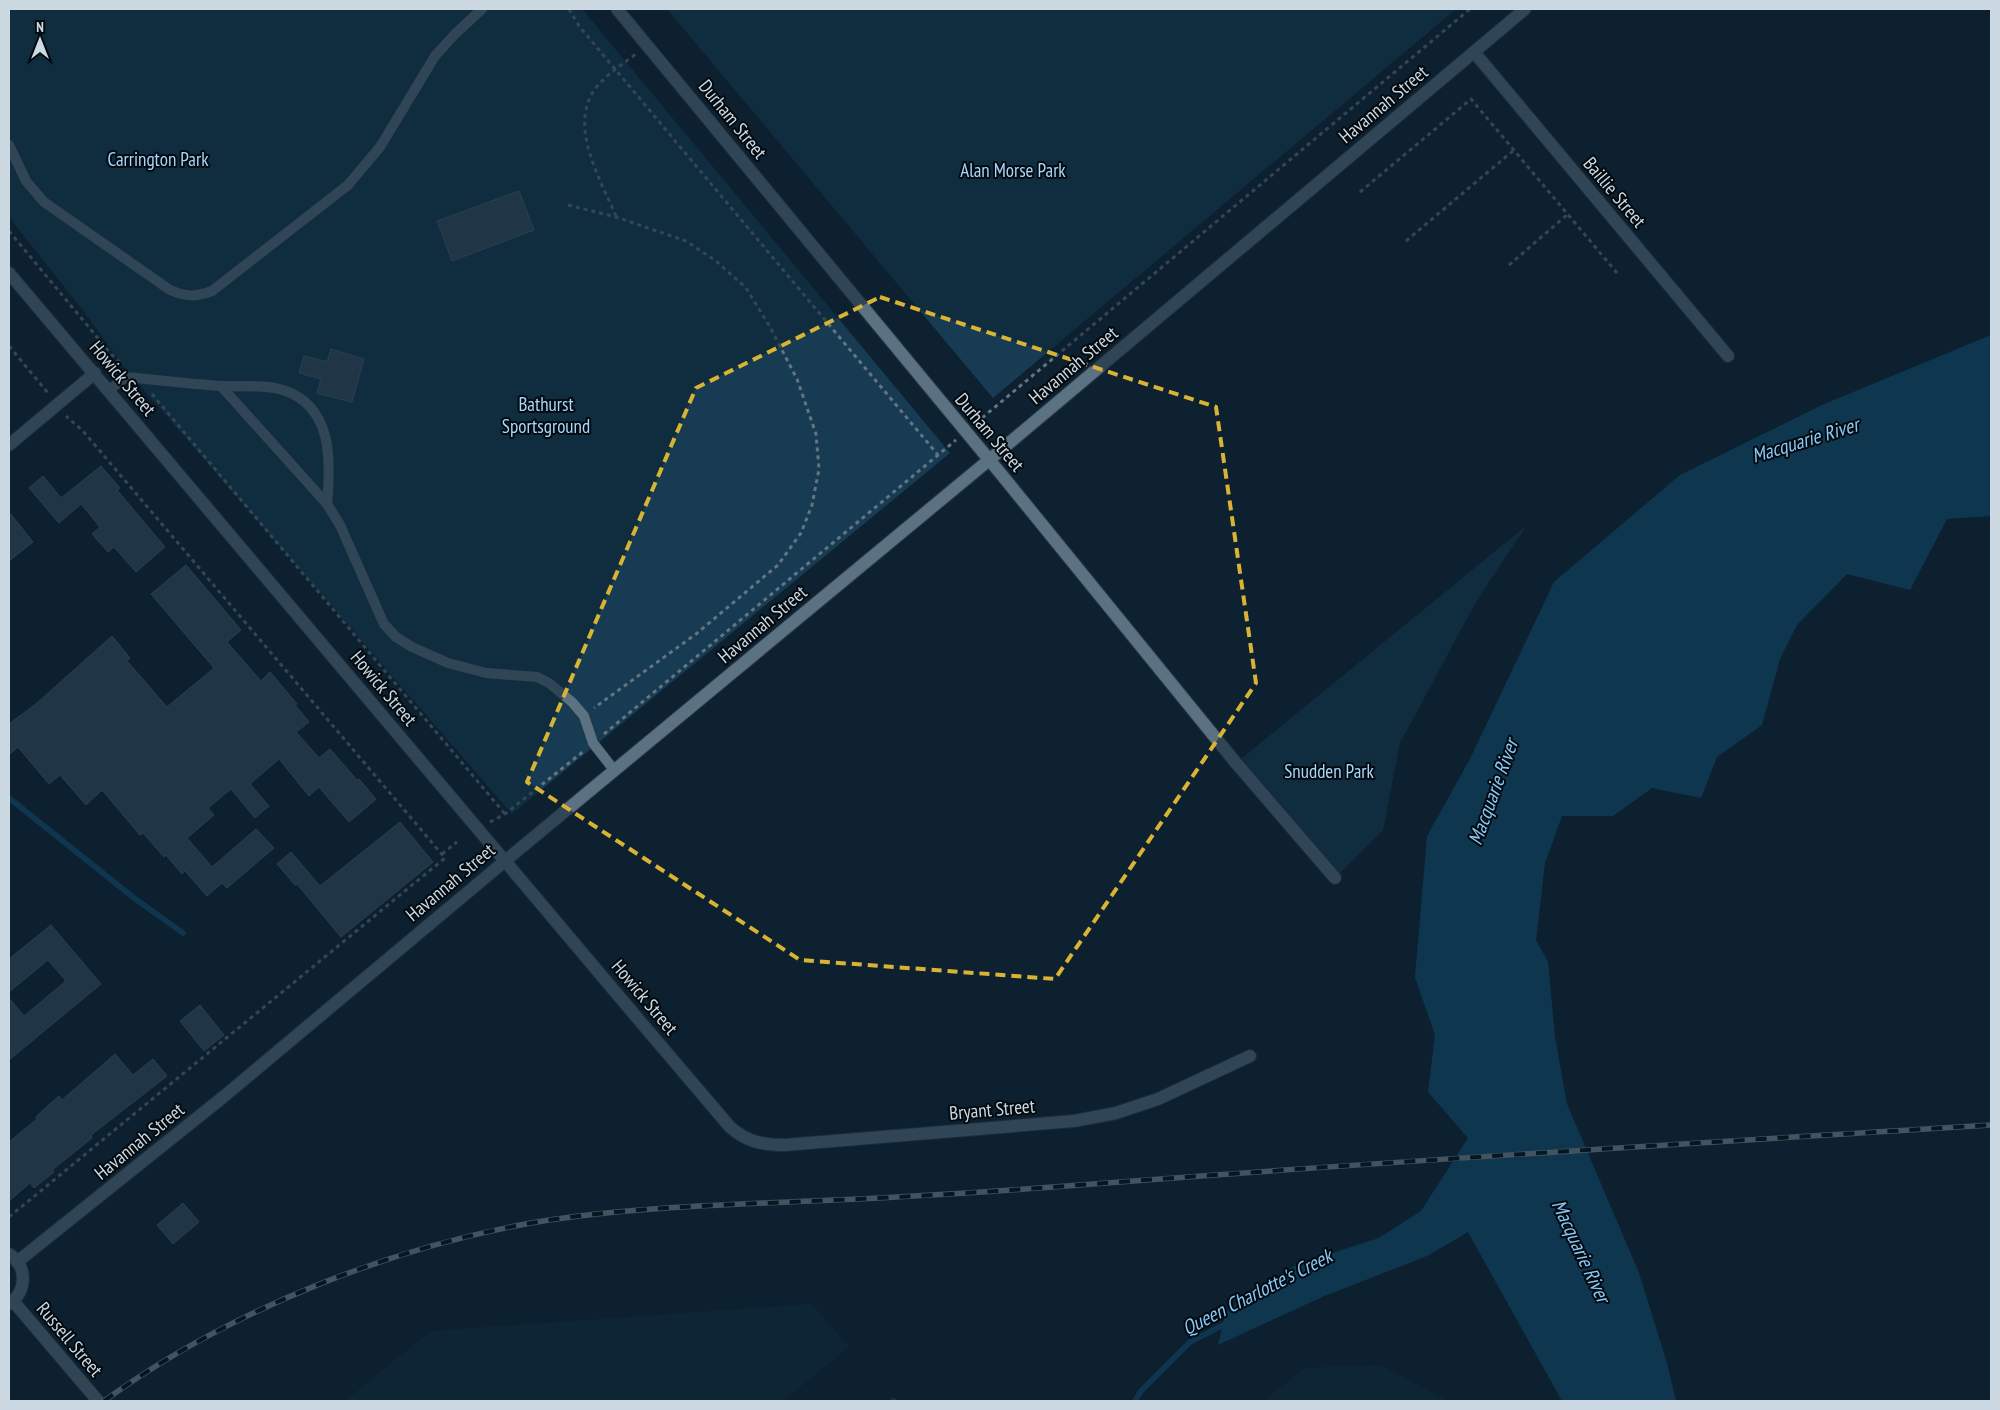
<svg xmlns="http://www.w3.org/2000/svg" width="2000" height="1410" font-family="'PT Sans Narrow',sans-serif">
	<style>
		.built { fill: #102c3d }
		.green { fill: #163b53 }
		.water { fill: #125076 }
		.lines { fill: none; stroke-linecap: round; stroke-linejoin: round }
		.stream { stroke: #125076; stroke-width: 5.5 }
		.building { fill: #394e5f; stroke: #4e6475 }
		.lane-casing { stroke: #313c48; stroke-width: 11 }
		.street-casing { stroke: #313c48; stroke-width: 14 }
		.secondary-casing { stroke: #313c48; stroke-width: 14 }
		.path { stroke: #647481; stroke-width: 3; stroke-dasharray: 4 4; stroke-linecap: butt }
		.lane { stroke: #5b7283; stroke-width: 10 }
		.street { stroke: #5b7283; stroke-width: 12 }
		.secondary { stroke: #5b7283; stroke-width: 12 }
		.rail-casing { stroke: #82929d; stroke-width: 5.5 }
		.rail { stroke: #030a10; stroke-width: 4; stroke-dasharray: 11; stroke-linecap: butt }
		.marked { fill: none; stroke: #d9b334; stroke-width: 4; stroke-dasharray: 10 6; stroke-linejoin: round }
		.labels { text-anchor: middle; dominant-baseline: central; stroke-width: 4; stroke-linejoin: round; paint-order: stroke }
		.street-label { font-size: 19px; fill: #ccd9e2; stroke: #030a10 }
		.park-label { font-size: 19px; fill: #a8d7fb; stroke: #030a10 }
		.water-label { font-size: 20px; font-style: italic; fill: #89c9f8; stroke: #030a10 }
	</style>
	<rect width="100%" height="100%" fill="#0d2130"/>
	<g class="built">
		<path d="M812,1304L849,1347L783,1401H345L431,1331Z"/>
		<path d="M1379,1365L1449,1401H1264L1305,1368Z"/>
	</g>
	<g class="green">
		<path d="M9,9H582L950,453L512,814L125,368L85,313L9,217Z"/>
		<path d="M667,9H1456L993,398Z"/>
		<path d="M1526,526L1477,600L1400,743L1383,830L1335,878L1236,763Z"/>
	</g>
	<path class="water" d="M1991,335V516L1947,519L1910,590L1847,574L1797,625L1780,659L1762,725L1717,757L1701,798L1652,788L1613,816H1562L1545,863L1536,940L1548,962L1555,1037L1567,1104L1639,1273L1667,1363L1676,1401H1562L1468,1232L1427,1256L1322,1297L1218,1345L1226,1311L1296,1265L1379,1238L1421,1211L1468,1138L1428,1092L1435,1035L1415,977L1427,836L1470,759L1554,582L1680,475L1822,405Z"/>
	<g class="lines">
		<g class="stream">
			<path d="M9,798L134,898L183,933"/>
			<path d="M893,1401H894"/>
			<path d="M1135,1401L1141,1391L1190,1342L1229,1322"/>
		</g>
	</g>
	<g class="building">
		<path d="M519,191L534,230L452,261L437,221Z"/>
		<path d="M331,349L364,359L352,402L317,393L321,379L299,373L304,356L327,362Z"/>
		<path d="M101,466L120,488L117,490L165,547L136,572L114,547L108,552L92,534L100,527L81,504L59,523L29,488L43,476L61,498Z"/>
		<path d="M9,512L33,542L9,561Z"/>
		<path d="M186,565L241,630L227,642L261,681L270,672L297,704L295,705L309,722L296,732L319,758L330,749L357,780L359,779L376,799L349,822L319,787L309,796L279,759L250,784L269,806L255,818L231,789L208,808L214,815L187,838L212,867L256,829L274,848L227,888L222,883L207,896L185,871L182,874L166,855L164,857L143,833L140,835L102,790L86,805L60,775L49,784L18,747L9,755V724L37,703L112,636L130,658L127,661L167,707L214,668L151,594Z"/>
		<path d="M400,822L433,862L341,937L297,884L295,885L277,864L291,852L320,886Z"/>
		<path d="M51,925L101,984L9,1060V998L24,1016L66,981L48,960L9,992V959Z"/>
		<path d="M200,1005L224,1035L204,1051L180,1021Z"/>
		<path d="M115,1054L133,1075L153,1059L167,1076L91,1135L92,1138L52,1170L54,1172L34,1188L30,1183L9,1201V1142L37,1119L36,1117L43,1110L59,1096L62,1100Z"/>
		<path d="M183,1203L199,1222L173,1244L157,1225Z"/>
	</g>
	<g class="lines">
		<defs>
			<g id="lane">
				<path d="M9,145L26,181L44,202L170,290C186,297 196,297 212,291L348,185L380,147L435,56L455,34L482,9"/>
				<path d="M221,386L327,504L340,525L379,613L384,624L396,637L412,647L448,663L486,673L537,677L549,683L572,702L584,716L593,743L614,770"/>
				<path d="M109,390L126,377C158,380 190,384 222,386C241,387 264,384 283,390C333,406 331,461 327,504"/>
			</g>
			<g id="street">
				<path d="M617,9L1001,474L1236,763L1335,878"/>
				<path d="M1474,52L1728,356"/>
				<path d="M9,273L639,1020L730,1127C747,1142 763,1145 785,1145L1074,1121L1116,1113L1158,1099L1250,1056"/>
				<path d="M9,445L95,373"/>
			</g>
			<g id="secondary">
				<path d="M9,1254C28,1266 27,1292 9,1304"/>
				<path d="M17,1262L222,1098L505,861L989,460L1525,9"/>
				<path d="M13,1301L98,1401"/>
			</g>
		</defs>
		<use href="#lane" class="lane-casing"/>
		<use href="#street" class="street-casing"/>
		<use href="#secondary" class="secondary-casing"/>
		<g class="path">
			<path d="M569,9L579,26L938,455"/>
			<path d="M1360,192L1471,99L1617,273"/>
			<path d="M568,205L616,217L686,241L716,261L746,288L770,327L797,379L816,434L819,469L812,505L801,533L778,565L696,634L594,708"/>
			<path d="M616,216C601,181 568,126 595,89C606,75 621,65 636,54"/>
			<path d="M9,231L111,354L123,365"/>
			<path d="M1406,241L1514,150"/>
			<path d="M1509,265L1568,214"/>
			<path d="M9,346L48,393"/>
			<path d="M152,394L505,814"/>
			<path d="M976,423L1470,9"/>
			<path d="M604,734L956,440"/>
			<path d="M490,822L505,814L584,751"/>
			<path d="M442,854L457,842"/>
			<path d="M9,1217L445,858L83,431L66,416"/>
		</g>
		<use href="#lane" class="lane"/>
		<use href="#street" class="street"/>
		<use href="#secondary" class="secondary"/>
		<defs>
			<path id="rail" d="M104,1401C229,1310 397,1244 549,1220C636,1207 724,1205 811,1201C891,1198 972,1193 1053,1187C1365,1163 1678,1144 1991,1125"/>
		</defs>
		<use href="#rail" class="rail-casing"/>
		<use href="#rail" class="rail"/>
	</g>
	<path d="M0 0H2000V1410H0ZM880,297L1216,407L1256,683L1055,979L800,960L527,782L696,388Z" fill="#0d2130" fill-opacity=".55" fill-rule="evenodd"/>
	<path class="marked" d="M880,297L1216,407L1256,683L1055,979L800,960L527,782L696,388Z"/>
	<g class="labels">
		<g class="street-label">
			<text transform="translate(1383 104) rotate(-40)">Havannah Street</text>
			<text transform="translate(733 119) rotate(51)">Durham Street</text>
			<text transform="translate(1615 192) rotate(50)">Baillie Street</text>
			<text transform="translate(1073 365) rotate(-40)">Havannah Street</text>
			<text transform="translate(123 378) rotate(50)">Howick Street</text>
			<text transform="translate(990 432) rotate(50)">Durham Street</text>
			<text transform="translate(762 624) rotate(-40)">Havannah Street</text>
			<text transform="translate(384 688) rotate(50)">Howick Street</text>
			<text transform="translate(450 882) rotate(-40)">Havannah Street</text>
			<text transform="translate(645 997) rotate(50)">Howick Street</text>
			<text transform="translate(992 1109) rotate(-5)">Bryant Street</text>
			<text transform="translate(139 1141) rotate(-39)">Havannah Street</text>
			<text transform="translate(70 1339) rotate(50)">Russell Street</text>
		</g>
		<g class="park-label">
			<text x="158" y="159">Carrington Park</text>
			<text x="1013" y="170">Alan Morse Park</text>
			<text x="546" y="404">Bathurst<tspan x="546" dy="22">Sportsground</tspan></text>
			<text x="1329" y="771">Snudden Park</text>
		</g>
		<g class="water-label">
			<text transform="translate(1805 440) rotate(-17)">Macquarie River</text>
			<text transform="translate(1493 792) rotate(-70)">Macquarie River</text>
			<text transform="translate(1581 1251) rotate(65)">Macquarie River</text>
			<text transform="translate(1257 1292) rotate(-27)">Queen Charlotte's Creek</text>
		</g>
	</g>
	<rect width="2000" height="1410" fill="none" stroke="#ccd9e2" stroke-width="20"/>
	<g transform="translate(40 40)" stroke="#030a10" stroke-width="4" paint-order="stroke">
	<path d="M0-4L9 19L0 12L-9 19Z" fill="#ccd9e2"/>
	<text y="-8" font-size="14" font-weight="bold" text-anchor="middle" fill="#ccd9e2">N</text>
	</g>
</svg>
